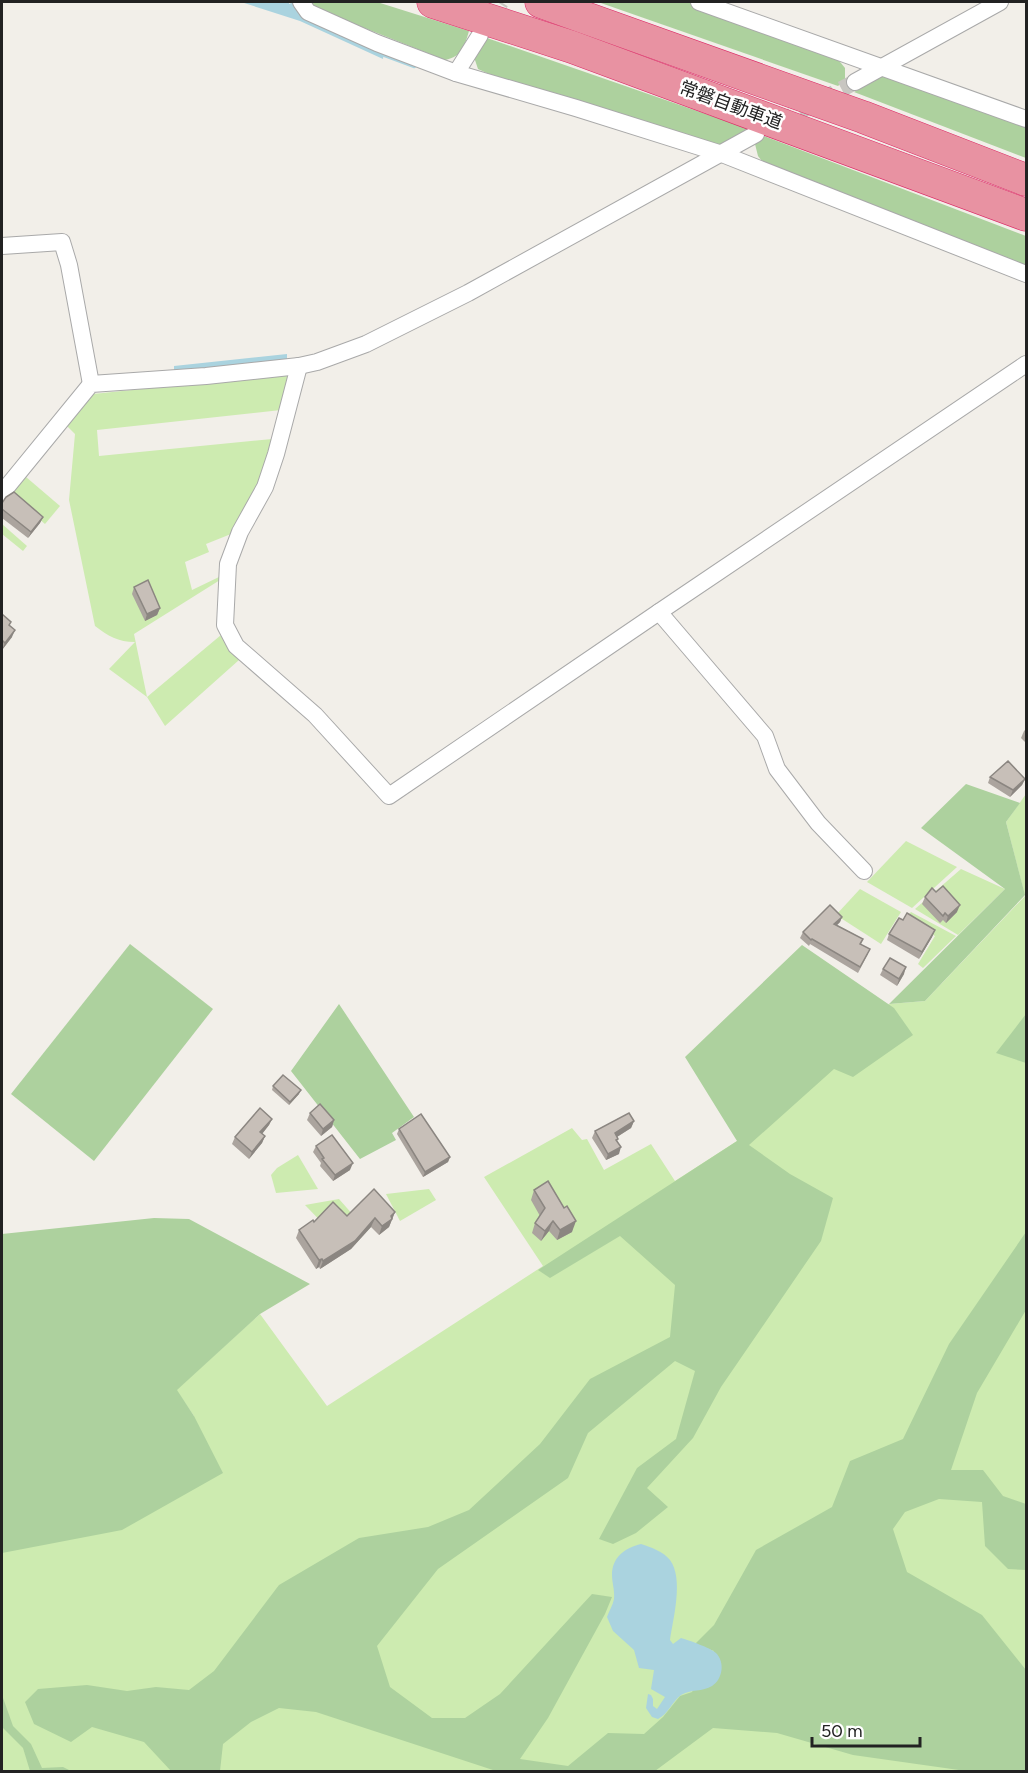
<svg xmlns="http://www.w3.org/2000/svg" width="1028" height="1773" font-family="Figtree,'Noto Sans JP',sans-serif">
	<style>
		.grass { fill: #cdebb0 }
		.forest { fill: #add19e }
		.water { fill: #aad3df }
		.lines { fill: none; stroke-linecap: round; stroke-linejoin: round }
		.stream { stroke: #aad3df; stroke-width: 4.5 }
		.minor-tunnel { stroke: #c8c6c1; stroke-width: 16; stroke-dasharray: 16 8; stroke-linecap: butt }
		.minor-casing { stroke: #a9a9a9; stroke-width: 18 }
		.motorway-casing { stroke: #dc2a67; stroke-width: 33 }
		.minor { stroke: #fff; stroke-width: 16 }
		.motorway { stroke: #e892a2; stroke-width: 32 }
		.wall { fill: #aba49e }
		.shaded-wall { fill: #8b8681 }
		.building { fill: #c7bfb8; stroke: #8b8681; stroke-width: 1.5 }
		.labels { text-anchor: middle; dominant-baseline: central; stroke-width: 5; stroke-linejoin: round; paint-order: stroke }
		.street-label { font-size: 18px; fill: #222; stroke: #fff }
	</style>
	<rect width="100%" height="100%" fill="#f2efe9"/>
	<g class="grass">
		<path d="M288,374L289,378L281,410L97,430L99,456L272,439L260,482L231,534L206,544L209,552L185,562L192,590L219,577L220,580L134,634L147,697L221,635L239,660L165,726L147,697L109,669L135,642C118,642 108,636 95,626L69,500L75,434L66,425L93,394Z"/>
		<path d="M26,477L60,506L45,524L11,495Z"/>
		<path d="M2,524L27,546L23,551L2,534Z"/>
		<path d="M1026,794V1771H2V1503L194,1416L176,1390L260,1314L327,1406L543,1266L484,1177L572,1128L582,1140L587,1139L604,1170L651,1144L675,1181L737,1141L889,1004L925,1001L1025,896L1006,822Z"/>
		<path d="M906,841L957,867L912,908L867,882Z"/>
		<path d="M961,869L1005,889L958,935L915,909Z"/>
		<path d="M860,889L901,912L881,944L836,915Z"/>
		<path d="M911,912L956,936L923,968L918,964L935,936L905,918Z"/>
		<path d="M298,1155L318,1189L276,1193L271,1175L277,1168Z"/>
		<path d="M429,1189L436,1200L400,1221L386,1194Z"/>
		<path d="M339,1199L354,1216L335,1236L305,1205Z"/>
	</g>
	<g class="forest">
		<path d="M307,2H377L469,31C464,47 463,56 445,60L309,6Z"/>
		<path d="M598,2H692L836,57L845,68V80L838,86Z"/>
		<path d="M484,37L749,129L718,147L489,74L478,69L473,54Z"/>
		<path d="M886,74L1026,125V158L854,92Z"/>
		<path d="M764,136L1026,236V266L765,165L758,156L755,144Z"/>
		<path d="M966,784L1020,803L1006,822L1025,895L925,1001L889,1004L1005,889L921,828Z"/>
		<path d="M130,944L213,1009L94,1161L11,1094Z"/>
		<path d="M802,945L894,1008L913,1035L853,1077L834,1069L749,1145L790,1174L833,1198L821,1241L721,1387L693,1438L647,1488L668,1507L636,1533L613,1544L599,1539L637,1468L676,1439L695,1371L675,1361L588,1433L568,1478L438,1569L377,1646L390,1687L432,1718H465L500,1694L592,1594L612,1597L605,1614L548,1718L520,1759L568,1766L608,1733L644,1734L663,1717L680,1696L692,1692L714,1651L695,1644L714,1625L756,1550L832,1507L850,1461L903,1439L949,1344L1026,1232V1310L977,1393L951,1470H983L1003,1496L1026,1504V1570L1008,1569L985,1546L982,1502L939,1499L905,1512L893,1529L907,1572L982,1615L1026,1670V1771H966L853,1755L777,1733L713,1728L655,1771H496L316,1712L279,1708L251,1722L223,1744L220,1771H171L144,1742L92,1727L71,1742L34,1724L25,1702L38,1689L87,1685L127,1691L156,1687L189,1690L214,1671L279,1585L359,1538L428,1527L469,1510L540,1444L590,1379L670,1337L675,1285L620,1236L550,1278L538,1270L737,1141L685,1057Z"/>
		<path d="M339,1004L414,1117L392,1133L396,1140L360,1159L291,1071Z"/>
		<path d="M1026,1014V1063L996,1053Z"/>
		<path d="M154,1218L189,1219L310,1284L260,1314L177,1390L194,1416L223,1473L122,1530L2,1553V1234Z"/>
		<path d="M2,1695L13,1726L31,1744L42,1768L63,1767L71,1771H30L23,1748L2,1727Z"/>
	</g>
	<g class="water">
		<path d="M241,2H289V4L294,2L384,51L383,59L300,21Z"/>
		<path d="M287,354V365L174,375V366Z"/>
		<path d="M641,1544C651,1547 664,1552 670,1560C684,1579 673,1619 670,1640L673,1644L681,1638C688,1640 711,1648 716,1653C725,1662 723,1679 712,1686C703,1692 690,1689 681,1695C672,1702 668,1714 658,1719L652,1717L646,1708L648,1694L651,1695L653,1699V1706L657,1709L665,1697L651,1689L654,1670L639,1668L634,1650L613,1631L607,1617C609,1611 613,1605 614,1599C615,1591 612,1583 612,1575C612,1557 625,1548 641,1544Z"/>
	</g>
	<g class="lines">
		<path class="stream" d="M379,53L414,66"/>
		<g class="minor-tunnel">
			<path d="M487,24L501,2"/>
			<path d="M778,123L855,82"/>
		</g>
		<defs>
			<g id="minor">
				<path d="M301,2L308,12L377,43L456,73L576,108L722,154L1026,274"/>
				<path d="M699,2L1026,119"/>
				<path d="M456,73L480,35"/>
				<path d="M855,82L1000,2"/>
				<path d="M2,246L62,242L69,265L91,384"/>
				<path d="M299,366L276,454L265,487L240,532L228,564L225,625L236,646L315,715L389,796L659,612L1026,364"/>
				<path d="M2,493L91,384L206,376L299,366L317,362L366,344L468,293L756,134"/>
				<path d="M659,612L765,736L777,769L818,823L864,871"/>
			</g>
			<g id="motorway">
				<path d="M433,2L572,47L1026,215"/>
				<path d="M541,2L863,117L1026,180"/>
			</g>
		</defs>
		<use href="#minor" class="minor-casing"/>
		<use href="#motorway" class="motorway-casing"/>
		<use href="#minor" class="minor"/>
		<use href="#motorway" class="motorway"/>
	</g>
	<g class="wall">
		<path d="M2,503L43,517L40,523L28,538L2,518Z"/>
		<path d="M134,587L160,608L157,615L145,621L132,594Z"/>
		<path d="M2,614L12,637L2,650Z"/>
		<path d="M1026,729V743L1021,738L1024,731Z"/>
		<path d="M990,777L1025,779L1022,785L1010,797L988,783Z"/>
		<path d="M936,892L957,912L946,923L943,920L940,923L922,904L925,897Z"/>
		<path d="M842,917L840,922L837,925L863,939L861,944L868,954L858,973L810,944L809,946L800,938L803,932Z"/>
		<path d="M903,920L935,930L932,937L919,959L887,940L889,934Z"/>
		<path d="M883,969L904,974L897,986L880,975Z"/>
		<path d="M273,1086L299,1094L289,1105L272,1090Z"/>
		<path d="M310,1113L334,1120L332,1127L321,1136L307,1120Z"/>
		<path d="M272,1119L269,1125L262,1134L265,1136L262,1143L249,1159L232,1144L235,1137Z"/>
		<path d="M634,1121L631,1128L617,1137L619,1154L606,1160L592,1138L595,1131Z"/>
		<path d="M399,1129L450,1157L448,1162L423,1177L397,1134Z"/>
		<path d="M316,1146L350,1170L333,1181L320,1166L321,1163L313,1152Z"/>
		<path d="M534,1190L572,1232L557,1240L549,1231L541,1241L532,1233L535,1223L540,1216L531,1200Z"/>
		<path d="M395,1212L389,1227L379,1235L371,1227L351,1249L320,1269L319,1267L316,1269L296,1238L299,1230L314,1222L347,1216Z"/>
	</g>
	<g class="shaded-wall">
		<path d="M43,517L40,523L28,538L31,532Z"/>
		<path d="M160,608L157,615L145,621L147,614Z"/>
		<path d="M15,630L12,637L2,650L5,643Z"/>
		<path d="M1025,779L1022,785L1010,797L1013,790Z"/>
		<path d="M960,905L957,912L946,923L948,916Z"/>
		<path d="M842,917L840,922L832,930L834,924Z"/>
		<path d="M935,930L932,937L919,959L922,952Z"/>
		<path d="M906,967L904,974L897,986L899,979Z"/>
		<path d="M301,1090L299,1094L289,1105L290,1102Z"/>
		<path d="M272,1119L269,1125L258,1139L260,1132Z"/>
		<path d="M334,1120L332,1127L321,1136L323,1129Z"/>
		<path d="M634,1121L631,1128L612,1140L615,1133Z"/>
		<path d="M265,1136L262,1143L249,1159L252,1152Z"/>
		<path d="M621,1147L619,1154L606,1160L608,1154Z"/>
		<path d="M450,1157L448,1162L423,1177L425,1172Z"/>
		<path d="M353,1163L350,1170L333,1181L335,1175Z"/>
		<path d="M395,1212L389,1227L379,1235L382,1226Z"/>
		<path d="M375,1218L371,1227L351,1249L320,1269L323,1261Z"/>
		<path d="M553,1221L549,1231L541,1241L545,1231Z"/>
		<path d="M576,1221L572,1232L557,1240L560,1230Z"/>
		<path d="M322,1259L319,1267L316,1269L319,1260Z"/>
	</g>
	<g class="building">
		<path d="M14,492L43,517L31,532L2,509V503L6,497Z"/>
		<path d="M148,580L160,608L147,614L134,587Z"/>
		<path d="M2,614L11,622L9,625L15,630L5,643L2,640Z"/>
		<path d="M1008,761L1025,779L1013,790L990,777Z"/>
		<path d="M943,886L960,905L948,916L945,913L943,916L925,897L932,888L936,892Z"/>
		<path d="M830,905L842,917L834,924L863,939L860,944L870,949L860,967L812,939L811,940L803,932Z"/>
		<path d="M907,913L935,930L922,952L889,934L899,918L903,920Z"/>
		<path d="M890,958L906,967L899,979L883,969Z"/>
		<path d="M283,1075L301,1090L290,1102L273,1086Z"/>
		<path d="M320,1104L334,1120L323,1129L310,1113Z"/>
		<path d="M260,1108L272,1119L260,1132L265,1136L252,1152L235,1137Z"/>
		<path d="M629,1113L634,1121L615,1133L618,1139L616,1140L621,1147L608,1154L595,1131Z"/>
		<path d="M421,1114L450,1157L425,1172L399,1129Z"/>
		<path d="M332,1135L353,1163L335,1175L322,1159L324,1158L316,1146Z"/>
		<path d="M548,1181L564,1208L567,1206L576,1221L560,1230L553,1221L545,1231L535,1223L545,1208L534,1190Z"/>
		<path d="M374,1189L395,1212L391,1216L392,1219L382,1226L375,1218L355,1241L323,1261L322,1259L319,1260L299,1230L313,1220L314,1222L333,1202L347,1216Z"/>
	</g>
	<g class="labels">
		<g class="street-label">
			<text transform="translate(731 105) rotate(20)">常磐自動車道</text>
		</g>
	</g>
	<rect width="1028" height="1773" fill="none" stroke="#222222" stroke-width="6"/>
	<path d="M812 1737v9h108v-9" fill="none" stroke="#222222" stroke-width="3"/>
	<text x="821" y="1737" font-size="18" fill="#222222" stroke="#ffffff" stroke-width="4.5" paint-order="stroke">50 m</text>
</svg>
